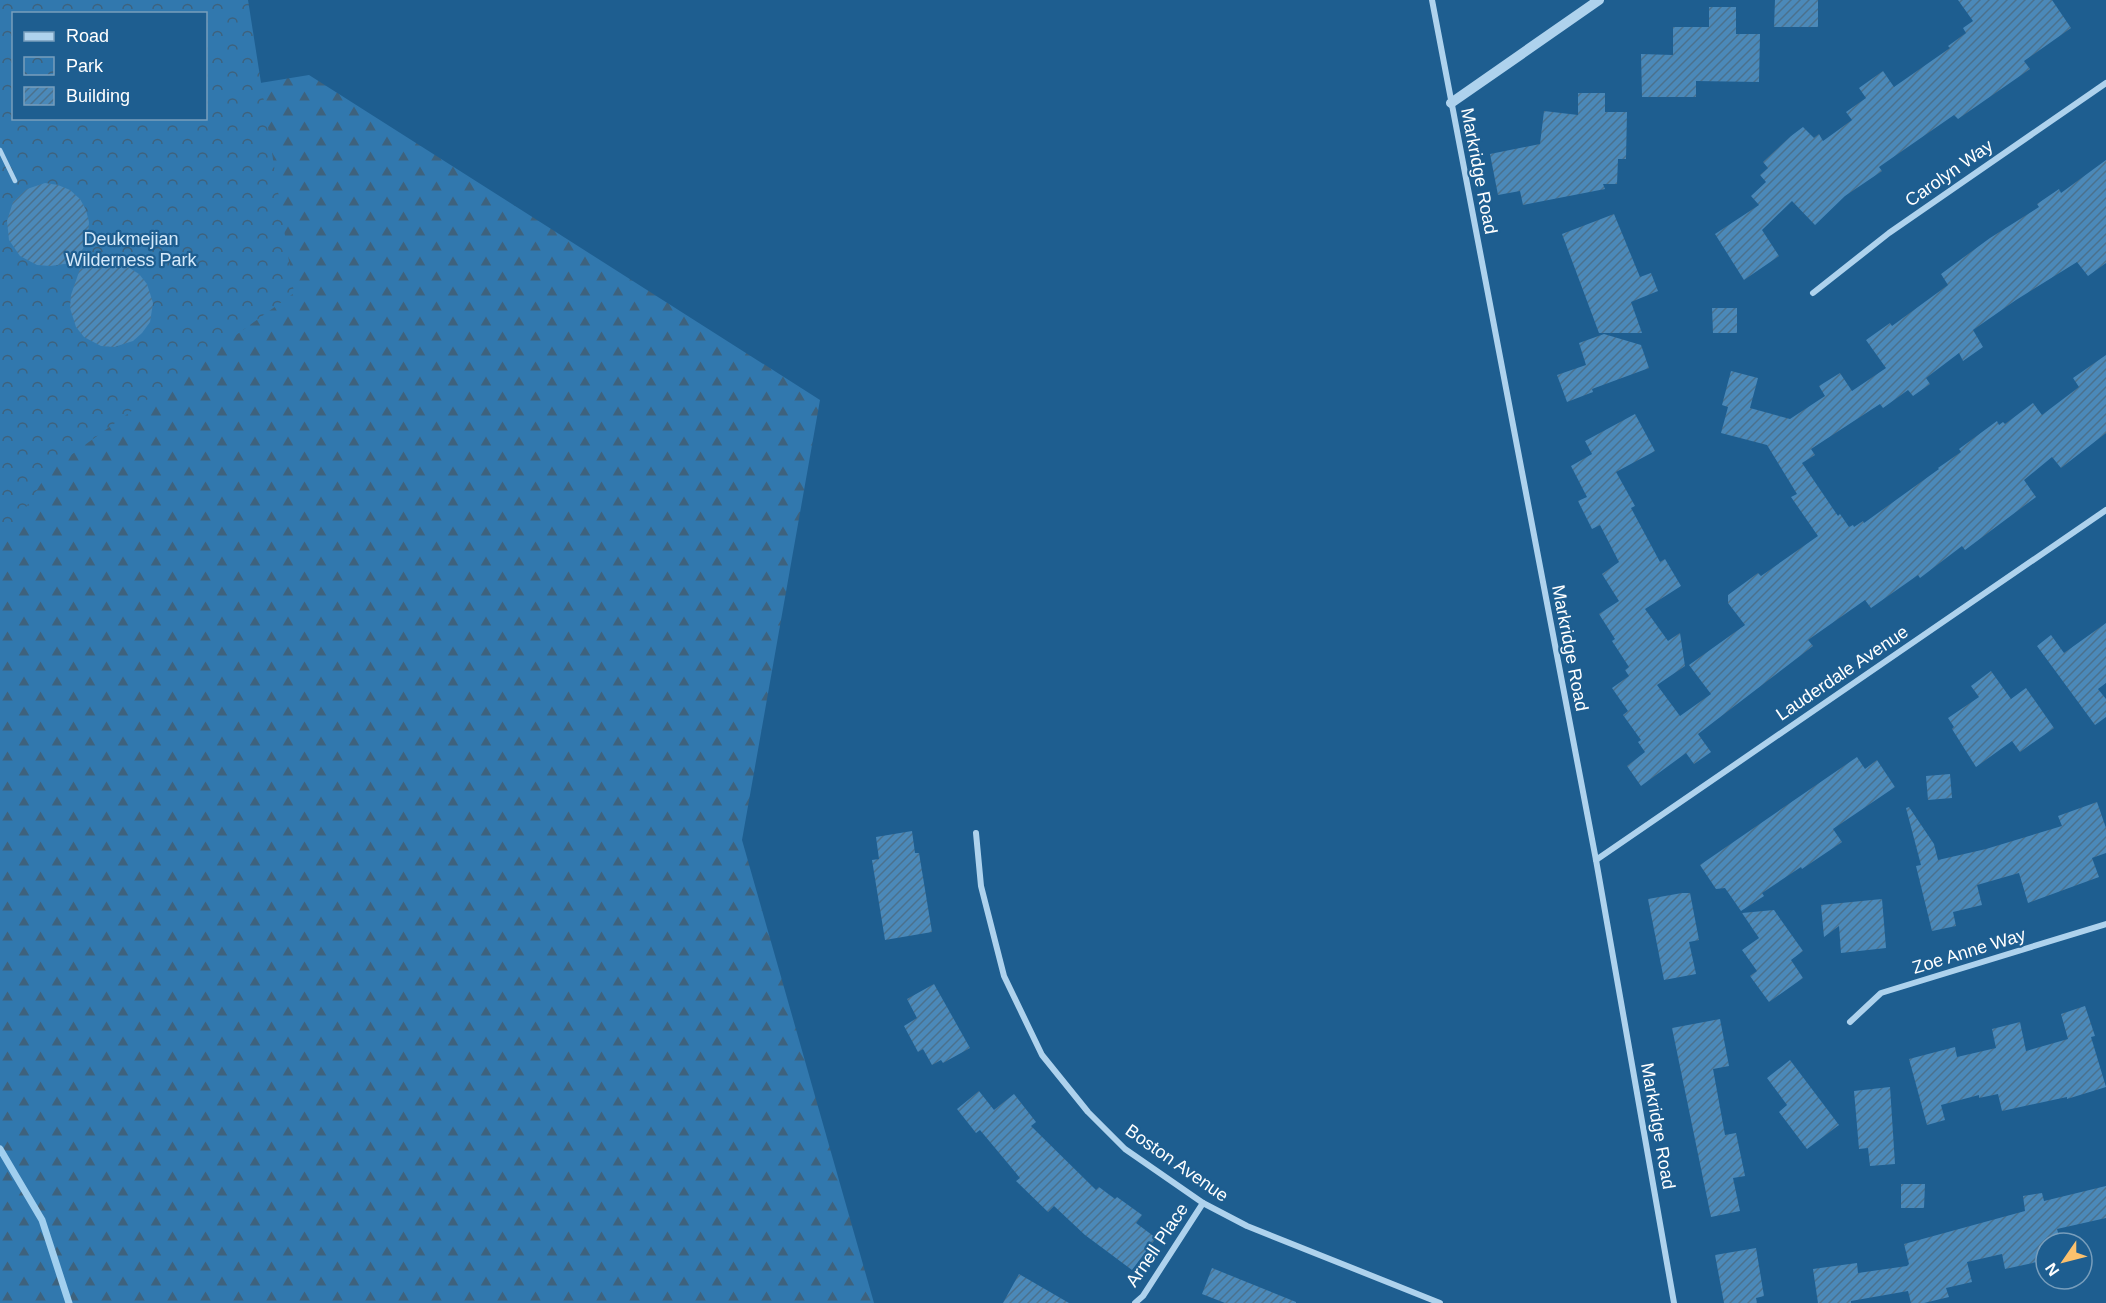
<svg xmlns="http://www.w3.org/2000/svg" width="2106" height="1303" font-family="Helvetica,sans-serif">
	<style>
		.forest { fill: url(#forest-firs) }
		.park { fill: url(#park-crowns); fill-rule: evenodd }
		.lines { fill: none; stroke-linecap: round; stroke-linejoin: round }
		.stream { stroke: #a1cfef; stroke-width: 7 }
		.building { fill: url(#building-hatch) }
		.service { stroke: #aed2ed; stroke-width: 4.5 }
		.minor { stroke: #aed2ed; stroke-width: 6 }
		.tertiary { stroke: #aed2ed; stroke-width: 10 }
		.labels { text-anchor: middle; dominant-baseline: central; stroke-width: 4.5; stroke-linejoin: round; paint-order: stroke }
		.street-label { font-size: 18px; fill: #fff; stroke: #1e5e90 }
		.park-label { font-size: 18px; fill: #d4e9fa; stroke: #1e5e90 }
	</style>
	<defs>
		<pattern id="forest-firs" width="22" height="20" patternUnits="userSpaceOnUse" patternTransform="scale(1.5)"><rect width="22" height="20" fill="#3178ae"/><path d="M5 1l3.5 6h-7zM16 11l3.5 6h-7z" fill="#3e627d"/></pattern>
		<pattern id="park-crowns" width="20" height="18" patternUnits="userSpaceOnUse" patternTransform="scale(1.5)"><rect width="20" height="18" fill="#3178ae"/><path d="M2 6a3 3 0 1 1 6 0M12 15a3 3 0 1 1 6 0" fill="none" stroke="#3e627d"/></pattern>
		<pattern id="building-hatch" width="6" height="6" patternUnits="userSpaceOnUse" patternTransform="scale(1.5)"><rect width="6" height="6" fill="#4b89b9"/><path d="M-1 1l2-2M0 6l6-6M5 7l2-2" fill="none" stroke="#4b718d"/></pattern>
	</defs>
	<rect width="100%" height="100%" fill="#1e5e90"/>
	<path class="forest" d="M0,0H5L14,118H206V92L309,75L820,400L742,840L874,1303H0Z"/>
	<path class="park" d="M0,0H248L294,293L49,471L0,548ZM14,14H206V118H14Z"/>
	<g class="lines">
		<path class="stream" d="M0,1149L42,1220L69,1303"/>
	</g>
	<g class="building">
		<path d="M1775,0H1818V27H1774Z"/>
		<path d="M1958,0H2052L2071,28L2024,61L2030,69L1958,119L1954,115L1879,167L1882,171L1845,196L1815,225L1792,201L1762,230L1779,256L1744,280L1715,234L1759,205L1751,196L1766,182L1760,175L1768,168L1763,162L1791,136L1803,127L1814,138L1819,134L1823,141L1852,120L1846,112L1866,98L1859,88L1883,71L1894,87L1950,48L1948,46L1966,33L1963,28L1973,21Z"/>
		<path d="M1709,7H1736V34H1760L1759,82L1696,81V97H1642L1641,54L1673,55V27H1709Z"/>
		<path d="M1578,93H1605V112H1627L1626,159H1618L1617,184H1603L1605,189L1523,205L1520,191L1498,195L1490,154L1540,144L1544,111L1578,115Z"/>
		<path d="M2106,160V263L2088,276L2077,262L2016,300L1973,330L1983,347L1963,361L1959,353L1926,378L1930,384L1913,396L1908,390L1883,408L1880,404L1811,449L1815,455L1802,463L1838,516L1840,514L1849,527L1853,525L1854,527L1863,521L1864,523L1939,469L1938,468L1961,452L1959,449L1997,421L1999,425L2003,422L2005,424L2033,403L2042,415L2079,387L2073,378L2106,355V433L2061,468L2052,457L2024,480L2036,497L1965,550L1962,546L1920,578L1918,575L1871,608L1865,600L1808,640L1813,646L1698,734L1711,752L1694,764L1686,753L1641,786L1627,766L1645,752L1638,742L1641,740L1623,715L1628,711L1612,688L1629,676L1625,670L1629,667L1612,641L1615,639L1599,614L1619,601L1602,574L1619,562L1600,525L1592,529L1578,501L1587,497L1571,466L1592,454L1585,441L1635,414L1655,451L1616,472L1635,506L1631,508L1660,562L1665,559L1681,586L1645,609L1668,641L1680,633L1685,666L1657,685L1680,716L1711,694L1689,665L1745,625L1728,603V595L1758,573L1761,576L1818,536L1791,497L1797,494L1767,445L1721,433L1728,407L1722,405L1731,371L1758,378L1750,408L1790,419L1825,396L1819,386L1840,373L1852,391L1886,368L1866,340L1890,323L1892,326L1948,285L1941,274L1990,238L2039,207L2037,204L2059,189L2061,193Z"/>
		<path d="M45,183L58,185L70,190L80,199L86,210L89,222L88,235L78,262L50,266L37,265L20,256L9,240L7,221L13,202L27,189Z"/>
		<path d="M1614,214L1640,277L1651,273L1658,291L1631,302L1642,333H1599L1562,234Z"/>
		<path d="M109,264L128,267L139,274L147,284L153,303L150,322L142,333L133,341L114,347L101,346L84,337L76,327L70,308L71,295L80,269Z"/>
		<path d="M1712,308H1737V333H1713Z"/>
		<path d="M1604,334L1641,345L1649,368L1592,389L1593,392L1567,402L1557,375L1586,365L1579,343Z"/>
		<path d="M2106,623V683L2098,689L2106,699V717L2095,725L2037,646L2051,635L2064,653Z"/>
		<path d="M1991,671L2011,699L2026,688L2054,728L2020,752L2012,741L1976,767L1952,729L1954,727L1948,718L1979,697L1971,686Z"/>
		<path d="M1857,757L1865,769L1877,760L1895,787L1833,829L1842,842L1802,869L1801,867L1762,893L1764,896L1741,911L1725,888L1716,889L1700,865Z"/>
		<path d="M1950,774L1952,798L1928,800L1926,776Z"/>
		<path d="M2097,802L2106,828V853L2092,858L2099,877L2028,903L2019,873L1977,885L1982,905L1953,912L1956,926L1932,931L1916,866L1921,865L1906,808L1909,807L1934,844L1938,860L1986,849L2062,826L2058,816Z"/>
		<path d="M912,831L915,853H919L932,932L885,940L872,860L879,859L876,837Z"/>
		<path d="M1682,893H1690L1699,940L1689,942L1696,974L1664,980L1648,899Z"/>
		<path d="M1882,899L1886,948L1841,953L1839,926L1824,937L1821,905Z"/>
		<path d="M1774,910L1803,951L1791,960L1803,978L1769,1002L1750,976L1757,971L1742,950L1759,938L1742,913Z"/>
		<path d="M934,984L970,1048L943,1063L941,1060L932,1065L923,1049L918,1052L904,1026L917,1018L907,999Z"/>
		<path d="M2085,1006L2095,1036L2091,1037L2106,1087L2067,1099V1097L2002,1111L1998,1094L1979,1098V1095L1941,1105L1945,1120L1927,1125L1909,1059L1955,1047L1957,1057L1996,1048L1992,1029L2020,1022L2026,1051L2068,1039L2061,1014Z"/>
		<path d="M1720,1019L1729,1066L1713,1069L1725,1135L1736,1133L1745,1176L1733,1178L1740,1211L1711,1217L1672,1028Z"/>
		<path d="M1790,1060L1839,1125L1807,1149L1779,1112L1787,1105L1767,1078Z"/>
		<path d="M1890,1087L1895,1164L1870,1166L1868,1148L1859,1149L1854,1091Z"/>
		<path d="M979,1091L994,1110L1014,1094L1036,1122L1031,1126L1096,1190L1099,1187L1115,1199L1117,1197L1142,1215L1136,1223L1156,1238L1132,1270L1085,1235L1054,1206L1048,1212L1016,1181L1020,1178L980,1130L976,1133L957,1109Z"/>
		<path d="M1901,1184H1925L1924,1208H1901Z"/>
		<path d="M2106,1186V1218L2057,1229L2061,1243H2046V1260L2005,1269L2002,1254L1967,1262L1972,1282L1946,1288L1949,1297L1924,1303H1911L1908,1291L1851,1301V1303H1818L1813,1269L1857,1263L1858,1273L1907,1266L1909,1264L1904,1244L2025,1211L2023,1196L2042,1193L2044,1201Z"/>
		<path d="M1756,1248L1764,1296L1756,1298L1757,1303H1724L1715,1255Z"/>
		<path d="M1212,1268L1296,1302V1303H1225L1202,1294Z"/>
		<path d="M1019,1274L1069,1303H1003Z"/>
	</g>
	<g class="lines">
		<path class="service" d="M0,150L15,181"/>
		<g class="minor">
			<path d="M1432,0L1596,860L1674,1303"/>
			<path d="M1813,293L1889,233L2106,83"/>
			<path d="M976,833L981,886L1004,976L1042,1055L1088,1112L1125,1149L1203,1203L1247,1226L1440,1303"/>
			<path d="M1596,860L2106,510"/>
			<path d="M1850,1022L1881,993L2106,924"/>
			<path d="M1135,1303L1143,1296L1203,1203"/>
		</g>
		<path class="tertiary" d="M1451,103L1599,0"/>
	</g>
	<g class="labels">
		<g class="street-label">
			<text transform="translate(1479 171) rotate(79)">Markridge Road</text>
			<text transform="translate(1949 173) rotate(-35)">Carolyn Way</text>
			<text transform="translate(1570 648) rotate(79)">Markridge Road</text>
			<text transform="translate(1842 673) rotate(-34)">Lauderdale Avenue</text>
			<text transform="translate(1969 951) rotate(-17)">Zoe Anne Way</text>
			<text transform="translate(1658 1126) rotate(80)">Markridge Road</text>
			<text transform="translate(1177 1163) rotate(35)">Boston Avenue</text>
			<text transform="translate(1157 1245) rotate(-56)">Arnell Place</text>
		</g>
		<g class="park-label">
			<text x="131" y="239">Deukmejian<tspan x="131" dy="21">Wilderness Park</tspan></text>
		</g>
	</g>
	<rect x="12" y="12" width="195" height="108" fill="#1e5e90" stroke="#789ebc" stroke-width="1.5"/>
	<rect x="24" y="32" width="30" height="9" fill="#aed2ed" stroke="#789ebc" stroke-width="1.5"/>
	<text x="66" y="42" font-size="18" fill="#ffffff">Road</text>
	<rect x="24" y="57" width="30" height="18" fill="url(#park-crowns)" stroke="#789ebc" stroke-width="1.5"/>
	<text x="66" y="72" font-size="18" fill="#ffffff">Park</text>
	<rect x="24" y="87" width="30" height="18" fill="url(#building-hatch)" stroke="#789ebc" stroke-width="1.5"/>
	<text x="66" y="102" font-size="18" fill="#ffffff">Building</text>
	<g transform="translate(2064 1261) rotate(235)"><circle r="28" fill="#1e5e90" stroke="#789ebc" stroke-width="1.5"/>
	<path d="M0-4.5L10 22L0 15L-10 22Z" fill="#fcc16d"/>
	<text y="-9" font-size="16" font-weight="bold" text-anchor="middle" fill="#ffffff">N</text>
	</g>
</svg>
